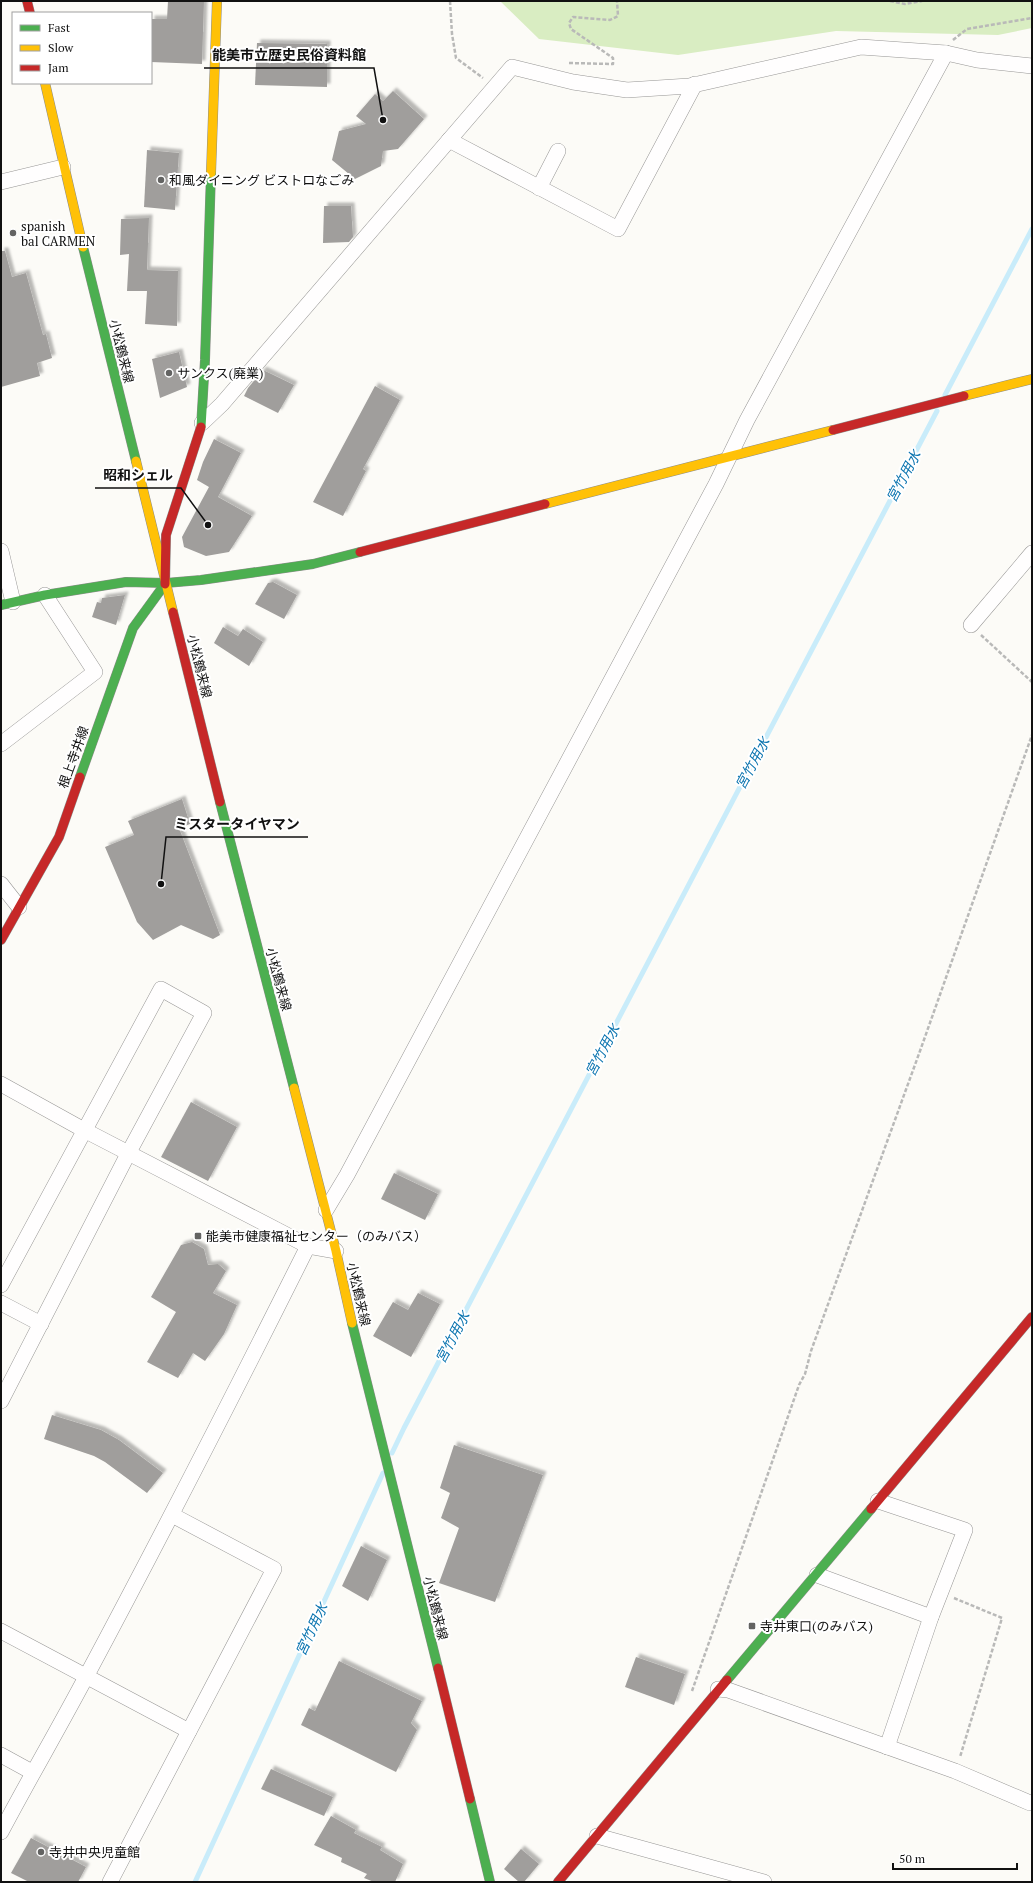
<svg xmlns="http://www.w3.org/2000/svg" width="1033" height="1883" font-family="'PT Serif','Noto Sans JP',serif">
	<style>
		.forest { fill: #d9edc2 }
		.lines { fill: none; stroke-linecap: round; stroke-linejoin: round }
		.stream { stroke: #c9ecfa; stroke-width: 5 }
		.building { fill: #a09e9c; filter: url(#shadow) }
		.street-casing { stroke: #979695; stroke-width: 16 }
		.fast-casing { stroke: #8d8d8b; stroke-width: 10 }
		.slow-casing { stroke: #8d8d8b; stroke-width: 10 }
		.jam-casing { stroke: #8d8d8b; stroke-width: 10 }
		.path { stroke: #b9b9b8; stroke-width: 2.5; stroke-dasharray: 4 2; stroke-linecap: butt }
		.street { stroke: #fffefe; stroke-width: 15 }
		.fast { stroke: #4caf50; stroke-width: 9 }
		.slow { stroke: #ffc107; stroke-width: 9 }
		.jam { stroke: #c62828; stroke-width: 9 }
		.poi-dot { fill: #636362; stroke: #fff; stroke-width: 1.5 }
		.labels { text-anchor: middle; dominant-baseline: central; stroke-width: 4; stroke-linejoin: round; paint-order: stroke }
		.poi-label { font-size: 13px; fill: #111; stroke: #fff; text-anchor: start }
		.street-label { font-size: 13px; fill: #111; stroke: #fff }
		.water-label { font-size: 14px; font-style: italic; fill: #0c75b0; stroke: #fff }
		.leader { fill: none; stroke: #111; stroke-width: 1.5 }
		.callout-dot { fill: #111; stroke: #fff; stroke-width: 1.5 }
		.callout-label { font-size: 14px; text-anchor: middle; font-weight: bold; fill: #111; stroke: #fff; stroke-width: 4; stroke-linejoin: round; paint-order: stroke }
	</style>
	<defs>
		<filter id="shadow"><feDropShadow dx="3.5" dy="-3.5" stdDeviation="1" flood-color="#0004"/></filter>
	</defs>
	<rect width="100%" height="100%" fill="#fcfbf7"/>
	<path class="forest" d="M500,1H1032V28L998,35L836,31L678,55L539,39Z"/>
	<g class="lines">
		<g class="stream">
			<path d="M945,395L1032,229"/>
			<path d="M392,1453L404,1428L937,411"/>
			<path d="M195,1882L383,1473"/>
		</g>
	</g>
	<g class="building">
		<path d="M168,1H204L202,64L151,62V19H167Z"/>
		<path d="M257,43L327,44V87L255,85Z"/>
		<path d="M393,91L424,119L398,149L383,151L381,166L355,179L332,160L339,131L366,124L356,116L375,94L383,101Z"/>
		<path d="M147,150L179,153L175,210L144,207Z"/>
		<path d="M324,206H351L353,237L349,242L323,243Z"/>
		<path d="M149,218L147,270L178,271L177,326L145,324L147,291H127L129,254L120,255L121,219Z"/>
		<path d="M1,251H5L12,277L26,273L43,335L46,334L52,358L37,363L40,376L1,387Z"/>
		<path d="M179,352L187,387L160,398L152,359Z"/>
		<path d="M263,370L294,385L278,413L244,396L248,388Z"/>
		<path d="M375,386L400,400L363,469L366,471L343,516L313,502Z"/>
		<path d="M214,439L241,453L218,497L252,516L229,552L206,556L184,547L182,537L209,487L197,480L203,462Z"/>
		<path d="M273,582L297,595L284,619L255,604L268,583Z"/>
		<path d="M125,595L116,625L92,617L97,602L101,603L102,598Z"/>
		<path d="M223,627L238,636L243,629L263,642L249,666L214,643Z"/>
		<path d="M182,799L190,824L179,828L220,935L213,939L181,925L153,940L137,922L105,847L134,835L128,821Z"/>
		<path d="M191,1102L237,1127L208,1181L161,1157Z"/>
		<path d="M394,1173L438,1194L425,1220L381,1199Z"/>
		<path d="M192,1242L204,1249L208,1265L218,1264L226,1271L213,1293L237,1305L224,1334L205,1361L193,1353L178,1378L147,1362L176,1312L151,1297L181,1245Z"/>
		<path d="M418,1293L440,1304L411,1357L373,1336L393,1302L408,1310Z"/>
		<path d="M52,1415L101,1430L119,1440L163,1473L147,1493L105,1462L94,1456L44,1439Z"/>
		<path d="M454,1445L543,1475L495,1602L439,1583L459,1528L441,1518L450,1493L440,1488Z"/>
		<path d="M361,1546L387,1560L368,1601L342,1586Z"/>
		<path d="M636,1657L685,1674L674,1705L625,1687Z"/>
		<path d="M339,1661L422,1701L411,1723L417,1730L396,1772L301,1725L309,1708L315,1711Z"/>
		<path d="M271,1769L333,1797L324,1816L261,1789Z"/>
		<path d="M331,1816L356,1830L354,1833L382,1847L380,1850L403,1864L395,1882H374L364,1878L367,1874L341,1862L342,1858L314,1845Z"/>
		<path d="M31,1838L86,1867L78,1882H29L11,1873Z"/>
		<path d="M521,1849L539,1864L524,1882H519L504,1869Z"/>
	</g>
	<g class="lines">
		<defs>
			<g id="street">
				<path d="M449,140L618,229L695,84"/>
				<path d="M1,182L63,167"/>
				<path d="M539,188L558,151"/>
				<path d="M202,423L222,404L512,67L573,82L627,90L689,86L861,47L946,53L977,60L1032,66"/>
				<path d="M1,551L13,602"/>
				<path d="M971,625L1032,553"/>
				<path d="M1,744L95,672L45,595"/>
				<path d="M1,884L19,907"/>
				<path d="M1,1084L84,1130L308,1246L336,1251"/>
				<path d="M326,1210L347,1175L716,484L747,420L946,53"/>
				<path d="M1,1285L161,989L204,1013L129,1152L1,1401"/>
				<path d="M1,1303L41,1324"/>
				<path d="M878,1501L965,1530L931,1617L887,1747"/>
				<path d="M817,1575L931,1617"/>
				<path d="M1,1631L189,1731"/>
				<path d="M718,1689L728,1690L955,1771L1030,1803"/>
				<path d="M1,1755L32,1772"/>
				<path d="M1,1832C29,1779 59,1728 87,1675C163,1533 236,1390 308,1246"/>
				<path d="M597,1836L764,1882"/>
				<path d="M110,1882L274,1569L172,1515"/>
			</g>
			<g id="fast">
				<path d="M83,247L136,461"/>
				<path d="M201,427L205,360L211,173"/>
				<path d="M1,605L45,595L126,582L166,583L201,580L313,564L360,552"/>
				<path d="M80,777L133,628L165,584"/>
				<path d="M220,802L294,1088"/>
				<path d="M352,1323L438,1668"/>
				<path d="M727,1680L871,1509"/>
				<path d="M470,1799L490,1882"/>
			</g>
			<g id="slow">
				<path d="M45,83L83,247"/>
				<path d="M211,173L217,1"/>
				<path d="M964,396L1032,379"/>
				<path d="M136,461L173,612"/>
				<path d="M545,504L833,430"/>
				<path d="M294,1088L336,1251L352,1323"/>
			</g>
			<g id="jam">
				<path d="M27,1L30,13"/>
				<path d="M833,430L964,396"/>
				<path d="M360,552L545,504"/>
				<path d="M165,584L166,535L201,427"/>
				<path d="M173,612L220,802"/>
				<path d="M1,940L59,837L80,777"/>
				<path d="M871,1509L1032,1317"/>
				<path d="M438,1668L470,1799"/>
				<path d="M558,1882L727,1680"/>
			</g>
		</defs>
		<use href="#street" class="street-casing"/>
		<use href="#fast" class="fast-casing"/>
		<use href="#slow" class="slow-casing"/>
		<use href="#jam" class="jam-casing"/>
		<g class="path">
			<path d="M450,1L452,34L456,58L483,78"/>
			<path d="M890,1L905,4L922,1"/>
			<path d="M953,40L967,29L1032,18"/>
			<path d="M569,63L613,64V58L571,29L569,23L573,17L610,20L618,16L617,1"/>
			<path d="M981,635L1032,682"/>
			<path d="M954,1598L1002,1618L960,1757"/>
			<path d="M692,1691L799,1385L805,1374L811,1351L920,1051L1032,735"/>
		</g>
		<use href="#street" class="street"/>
		<use href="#fast" class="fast"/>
		<use href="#slow" class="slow"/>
		<use href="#jam" class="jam"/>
	</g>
	<g class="poi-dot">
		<circle cx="161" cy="180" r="4"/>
		<circle cx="13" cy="233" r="4"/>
		<circle cx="169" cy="373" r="4"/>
		<rect x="194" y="1232" width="8" height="8" rx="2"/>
		<rect x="748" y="1622" width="8" height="8" rx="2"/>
		<circle cx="41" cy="1852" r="4"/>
	</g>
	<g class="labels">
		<g class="poi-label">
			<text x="169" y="180">和風ダイニング ビストロなごみ</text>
			<text x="21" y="226">spanish<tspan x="21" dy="15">bal CARMEN</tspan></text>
			<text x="177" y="373">サンクス(廃業)</text>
			<text x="206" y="1236">能美市健康福祉センター（のみバス）</text>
			<text x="760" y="1626">寺井東口(のみバス)</text>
			<text x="49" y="1852">寺井中央児童館</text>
		</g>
		<g class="street-label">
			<text transform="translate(122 351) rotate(76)">小松鶴来線</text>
			<text transform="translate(200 666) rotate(76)">小松鶴来線</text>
			<text transform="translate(73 757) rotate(-70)">根上寺井線</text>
			<text transform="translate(279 979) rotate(75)">小松鶴来線</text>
			<text transform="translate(359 1294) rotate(77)">小松鶴来線</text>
			<text transform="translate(436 1608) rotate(76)">小松鶴来線</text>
		</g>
		<g class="water-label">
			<text transform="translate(903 476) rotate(-62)">宮竹用水</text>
			<text transform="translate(752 763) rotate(-62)">宮竹用水</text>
			<text transform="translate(602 1050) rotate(-62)">宮竹用水</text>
			<text transform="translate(452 1337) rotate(-62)">宮竹用水</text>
			<text transform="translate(311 1629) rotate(-65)">宮竹用水</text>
		</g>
	</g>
	<path class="leader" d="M383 120L374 68H204M208 525L181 488H95M161 884L166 837H308"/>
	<g class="callout-dot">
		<circle cx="383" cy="120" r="4"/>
		<circle cx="208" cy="525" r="4"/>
		<circle cx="161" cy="884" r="4"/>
	</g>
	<g class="callout-label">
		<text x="289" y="60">能美市立歴史民俗資料館</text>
		<text x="138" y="480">昭和シェル</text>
		<text x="237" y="829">ミスタータイヤマン</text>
	</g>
	<rect width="1033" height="1883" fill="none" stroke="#111111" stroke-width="4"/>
	<rect x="12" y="12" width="140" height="72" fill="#ffffff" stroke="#a0a0a0"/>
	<rect x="20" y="25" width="20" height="6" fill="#4caf50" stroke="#a0a0a0"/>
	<text x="48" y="32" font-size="12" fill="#111111">Fast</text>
	<rect x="20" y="45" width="20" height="6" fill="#ffc107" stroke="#a0a0a0"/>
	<text x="48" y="52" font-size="12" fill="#111111">Slow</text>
	<rect x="20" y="65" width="20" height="6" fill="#c62828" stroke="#a0a0a0"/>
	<text x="48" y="72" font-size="12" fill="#111111">Jam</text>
	<path d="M893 1863v6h124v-6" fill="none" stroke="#111111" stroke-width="2"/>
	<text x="899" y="1863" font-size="12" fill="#111111" stroke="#ffffff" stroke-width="3" paint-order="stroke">50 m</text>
</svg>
